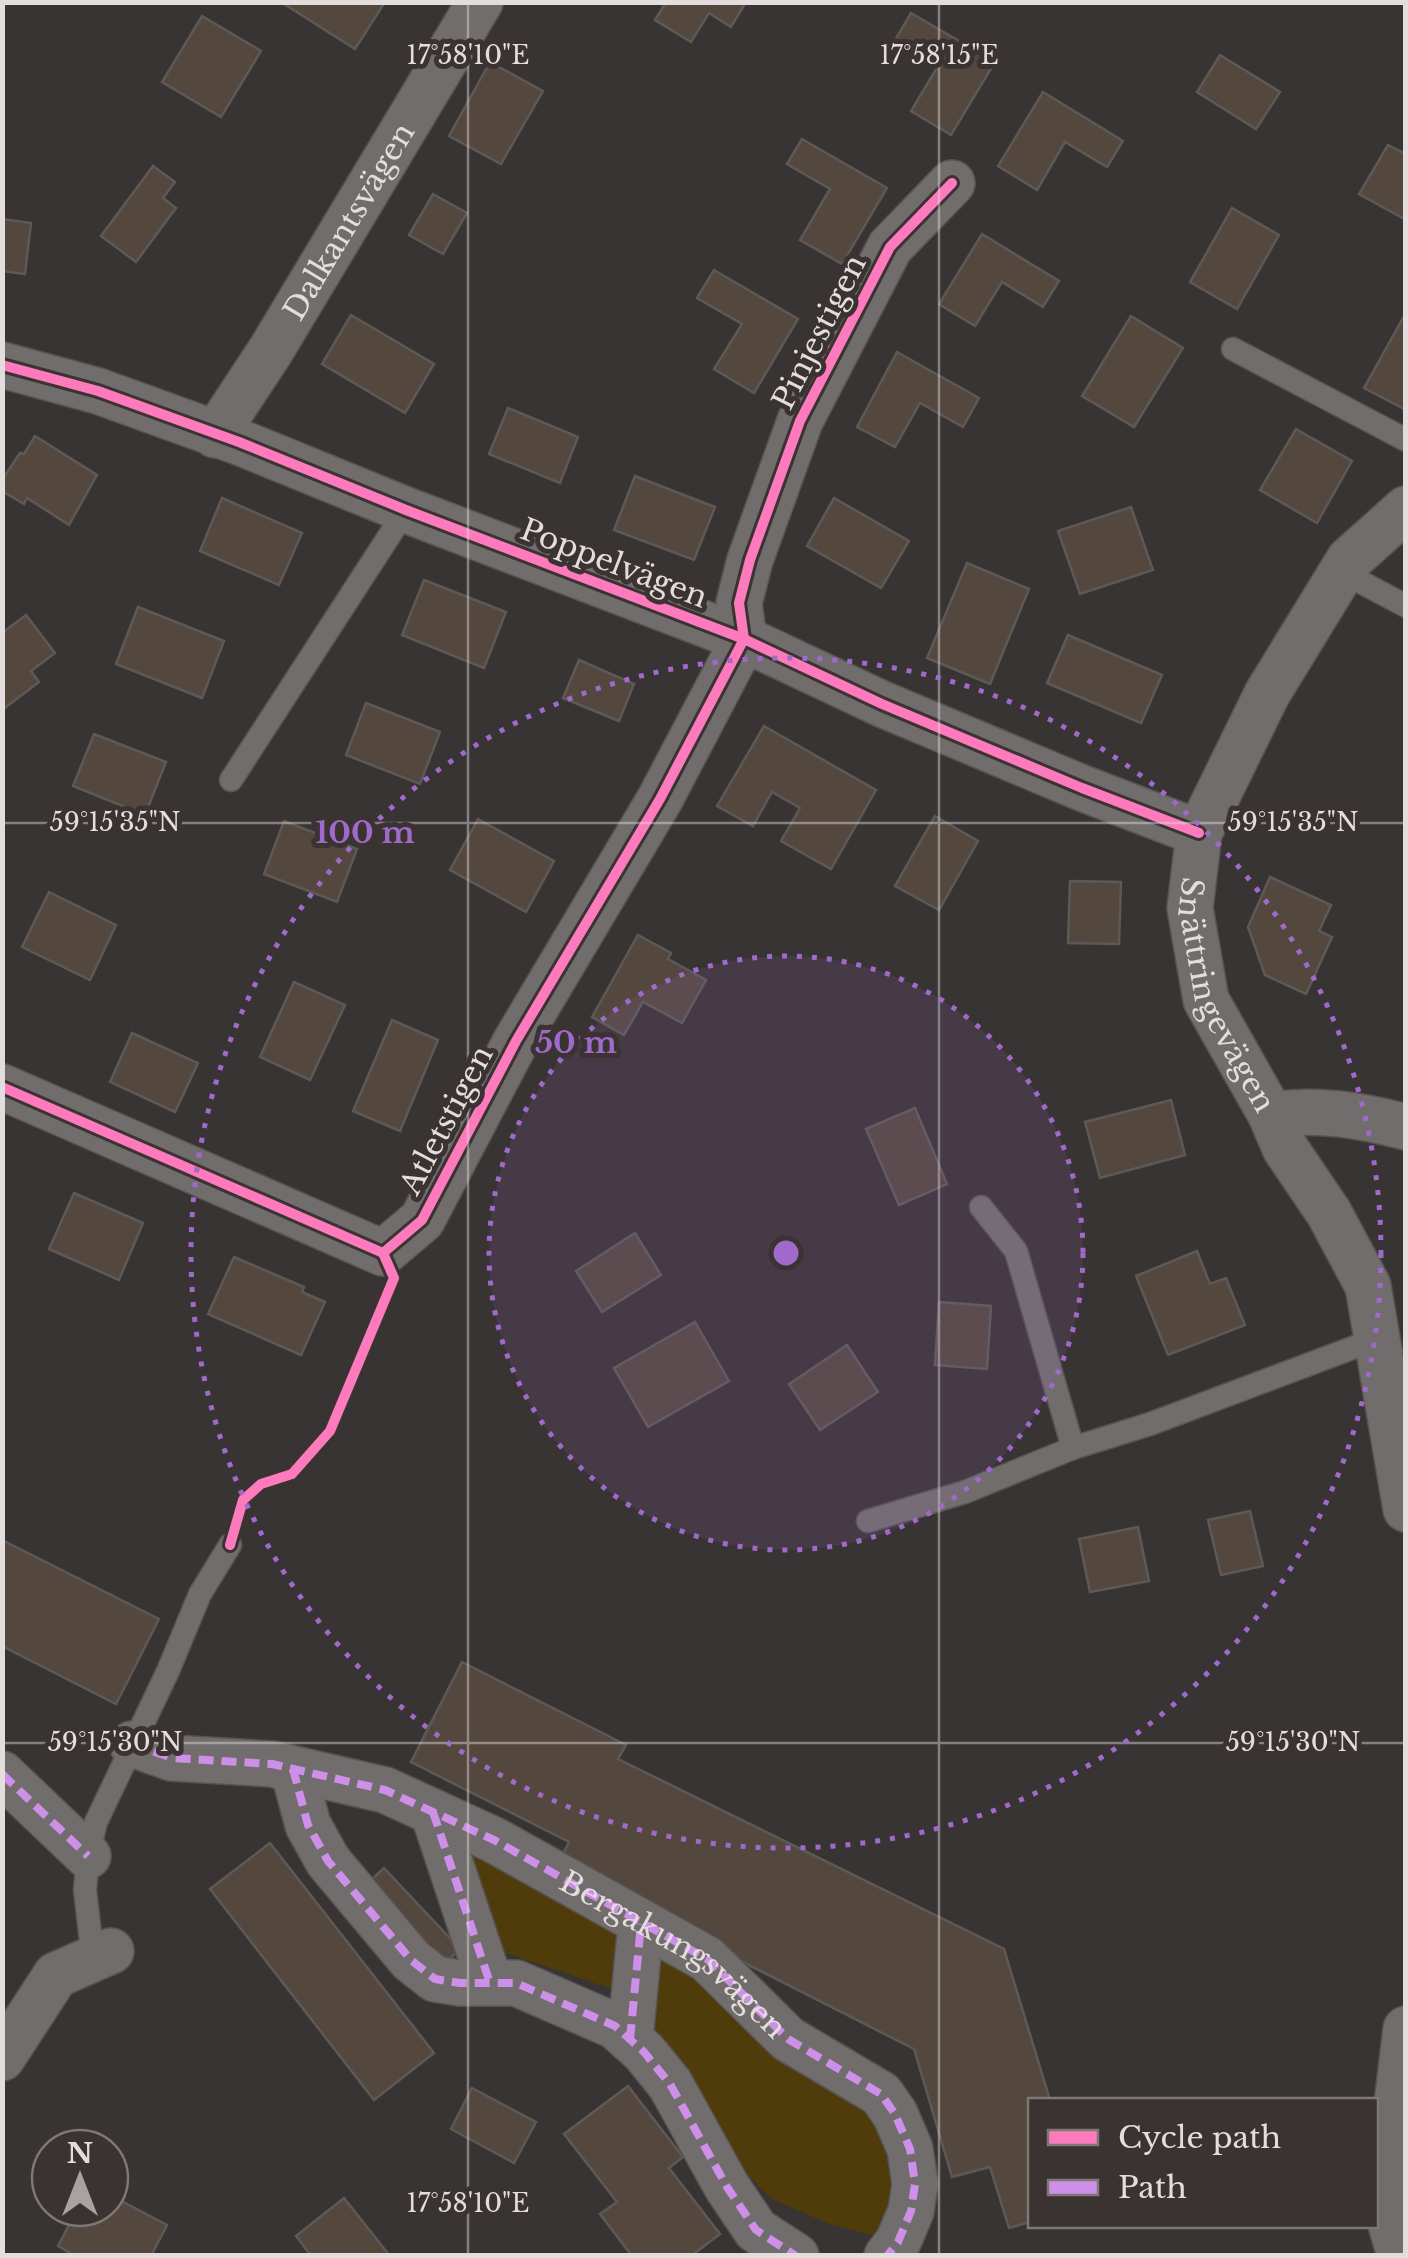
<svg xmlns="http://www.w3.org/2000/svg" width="1408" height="2258" font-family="'Libre Baskerville',serif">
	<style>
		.green { fill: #503c0b }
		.building { fill: #54483e; stroke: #5c5958; stroke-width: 2.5 }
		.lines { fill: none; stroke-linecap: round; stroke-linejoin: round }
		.lane-casing { stroke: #575353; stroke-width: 25 }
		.street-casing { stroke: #575353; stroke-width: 48 }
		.lane { stroke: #706d6c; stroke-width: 22 }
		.street { stroke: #706d6c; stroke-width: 45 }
		.quiet { stroke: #ce8fe9; stroke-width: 8; stroke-dasharray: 15 8; stroke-linecap: butt }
		.cycleway-casing { stroke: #3b3332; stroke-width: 16 }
		.cycleway { stroke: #fd7abc; stroke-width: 10 }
		.ticks { fill: none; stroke: #e3dedd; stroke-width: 2.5; stroke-opacity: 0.45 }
		.ring { fill: none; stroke: #9f6aca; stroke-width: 5; stroke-dasharray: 5 10 }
		.labels { text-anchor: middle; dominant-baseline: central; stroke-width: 10; stroke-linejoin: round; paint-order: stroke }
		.street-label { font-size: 30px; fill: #e3dedd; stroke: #3b3332 }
		.ticks-label { font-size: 25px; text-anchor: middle; fill: #e3dedd; stroke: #3b3332; stroke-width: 10; stroke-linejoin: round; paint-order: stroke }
		.centre { fill: #9f6aca; stroke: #3b3332; stroke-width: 5 }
		.ring-label { font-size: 30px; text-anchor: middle; font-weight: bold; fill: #9f6aca; stroke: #3b3332; stroke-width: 10; stroke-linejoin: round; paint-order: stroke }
	</style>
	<rect width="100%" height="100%" fill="#393434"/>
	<g class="green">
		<path d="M456,1839L624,1924L622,1992L494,1949Z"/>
		<path d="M651,1941L888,2122L904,2196L876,2236L827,2223L770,2198L731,2157L639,2027Z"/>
	</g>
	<g class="building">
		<path d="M281,2H385L355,49Z"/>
		<path d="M666,2H746L731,27L709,13L691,42L655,20Z"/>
		<path d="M911,13L995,62L951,135L911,111L938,66L895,40Z"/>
		<path d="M202,16L261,51L221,117L162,82Z"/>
		<path d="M1220,55L1280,92L1256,129L1197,92Z"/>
		<path d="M490,62L543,91L501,164L449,136Z"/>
		<path d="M1043,92L1123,141L1107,167L1065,142L1037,190L998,166Z"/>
		<path d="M802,139L887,188L842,264L800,240L830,189L787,164Z"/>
		<path d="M1388,145L1406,154V220L1359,194Z"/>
		<path d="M153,166L175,182L163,198L176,208L136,262L101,236Z"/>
		<path d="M433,194L467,213L443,254L409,235Z"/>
		<path d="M1232,208L1279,235L1237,309L1190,282Z"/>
		<path d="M2,219L31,223L25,274L2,271Z"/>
		<path d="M982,234L1059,281L1043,307L1002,282L975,326L939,304Z"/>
		<path d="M714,270L798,319L754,393L714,369L742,324L697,298Z"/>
		<path d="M351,315L434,364L405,413L322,364Z"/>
		<path d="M1131,316L1183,348L1134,427L1082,396Z"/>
		<path d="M1403,318L1406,319V410L1364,388Z"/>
		<path d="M897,352L979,398L963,427L920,403L895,447L857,427Z"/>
		<path d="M508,408L578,437L560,483L489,454Z"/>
		<path d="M1296,429L1352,461L1317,523L1260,490Z"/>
		<path d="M35,436L97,475L69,525L27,498L24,504L2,491V480L20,453L24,454Z"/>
		<path d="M635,476L715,507L694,560L614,530Z"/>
		<path d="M222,498L302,533L279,585L200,551Z"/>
		<path d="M834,498L909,541L881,588L807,546Z"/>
		<path d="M1131,507L1153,570L1080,594L1058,531Z"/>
		<path d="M967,563L1029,589L990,684L927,658Z"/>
		<path d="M424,580L506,612L484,668L402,635Z"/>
		<path d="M138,607L224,641L202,698L116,664Z"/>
		<path d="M26,615L55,653L31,671L39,682L2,710V633Z"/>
		<path d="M1068,635L1162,675L1141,723L1047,683Z"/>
		<path d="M579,660L634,684L619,721L563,698Z"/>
		<path d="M366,703L440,732L420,784L346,755Z"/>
		<path d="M764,726L876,790L831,869L781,841L800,808L772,792L753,826L717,806Z"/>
		<path d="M94,734L166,762L145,815L73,786Z"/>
		<path d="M935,816L978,841L939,910L895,886Z"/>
		<path d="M478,819L554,861L526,912L450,870Z"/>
		<path d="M284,821L357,849L337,902L264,874Z"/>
		<path d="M1270,877L1331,905L1319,931L1332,937L1306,994L1265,975L1248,927Z"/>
		<path d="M1070,881L1121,882L1119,944L1068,943Z"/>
		<path d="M49,892L116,925L90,980L22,947Z"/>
		<path d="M638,935L671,953L668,959L706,980L682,1023L643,1002L624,1035L592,1017Z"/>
		<path d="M294,982L345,1005L310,1080L260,1057Z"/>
		<path d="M392,1020L438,1040L400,1131L353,1111Z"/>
		<path d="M132,1033L198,1063L175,1112L110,1082Z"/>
		<path d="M1171,1100L1185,1155L1100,1178L1085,1122Z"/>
		<path d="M915,1108L947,1184L899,1205L866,1129Z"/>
		<path d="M74,1193L143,1223L119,1280L49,1249Z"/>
		<path d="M635,1233L661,1275L602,1312L576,1271Z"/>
		<path d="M1197,1251L1210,1284L1226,1278L1245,1325L1168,1355L1136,1276Z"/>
		<path d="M234,1257L304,1287L302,1292L325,1302L301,1355L208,1314Z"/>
		<path d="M939,1302L991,1306L987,1369L935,1365Z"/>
		<path d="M695,1322L729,1381L648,1427L614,1368Z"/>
		<path d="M847,1345L878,1392L820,1430L789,1384Z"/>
		<path d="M1250,1511L1263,1566L1221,1575L1208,1520Z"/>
		<path d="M1138,1527L1149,1581L1090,1592L1079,1539Z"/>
		<path d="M2,1540L159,1619L116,1704L2,1646Z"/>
		<path d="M462,1662L626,1745L618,1759L1004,1949L1050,2100H1030V2222L1009,2228L990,2167L952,2177L914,2049L556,1867L569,1842L411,1762Z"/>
		<path d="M270,1843L434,2053L374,2100L210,1889Z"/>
		<path d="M384,1868L460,1949L437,1971L361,1889Z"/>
		<path d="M628,2086L683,2157L669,2168L720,2234L691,2256H632L600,2214L617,2202L564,2134Z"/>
		<path d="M472,2088L536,2122L514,2163L451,2129Z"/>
		<path d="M110,2195L167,2225L151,2256H75L58,2246L78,2208H110Z"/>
		<path d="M344,2198L390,2256H311L296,2236Z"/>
	</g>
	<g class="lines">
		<defs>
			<g id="lane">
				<path d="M1233,349L1406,440"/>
				<path d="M1342,572L1406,606"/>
				<path d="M231,780L406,510"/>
				<path d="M981,1207L1016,1251L1073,1448L1150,1424L1379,1338"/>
				<path d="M868,1521L965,1492L1073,1448"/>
				<path d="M93,1959L85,1890L88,1856L96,1822L168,1671L200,1594L230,1545"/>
			</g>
			<g id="street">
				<path d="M2,365L98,391L239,442L406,510L744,639L882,704L1082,788L1199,833"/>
				<path id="s1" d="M215,435L271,350L480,2"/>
				<path id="s2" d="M1406,509L1349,560L1267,694L1199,833L1190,908L1206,1000L1271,1115L1285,1148L1329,1213L1368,1286L1406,1509"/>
				<path d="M2,1087L383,1253L422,1220L516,1041L660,799L744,639L739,603L750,560L800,421L890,247L952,183"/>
				<path d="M1271,1115C1317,1108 1360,1115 1406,1127"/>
				<path id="s3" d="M132,1744L172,1758L272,1764L385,1790L494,1840L707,1959L788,2039L881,2094L895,2114L910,2149L915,2184L911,2211L898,2242L887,2256"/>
				<path d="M293,1769L308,1825L328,1861L411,1960L435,1979L460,1983H516L615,2026L644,2052L670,2084L727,2187L756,2230L796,2256"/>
				<path d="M2,1774L88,1856"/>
				<path d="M433,1812L490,1983"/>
				<path d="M630,2039L641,1924"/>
				<path d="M2,2058L56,1975L111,1951"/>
				<path d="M1404,2256L1397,2245L1385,2204L1406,2029"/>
			</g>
		</defs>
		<use href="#lane" class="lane-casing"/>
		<use href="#street" class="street-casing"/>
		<use href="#lane" class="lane"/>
		<use href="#street" class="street"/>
		<g class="quiet">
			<path d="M132,1744L172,1758L272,1764L385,1790L494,1840L707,1959L788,2039L881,2094L895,2114L910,2149L915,2184L911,2211L898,2242L887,2256"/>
			<path d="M293,1769L308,1825L328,1861L411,1960L435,1979L460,1983H516L615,2026L644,2052L670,2084L727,2187L756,2230L796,2256"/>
			<path d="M2,1774L88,1856"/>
			<path d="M433,1812L490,1983"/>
			<path d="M630,2039L641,1924"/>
		</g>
		<defs>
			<g id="cycleway">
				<path d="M2,365L98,391L239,442L406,510L744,639L882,704L1082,788L1199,833"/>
				<path d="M2,1087L383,1253L422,1220L516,1041L660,799L744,639L739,603L750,560L800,421L890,247L952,183"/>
				<path d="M230,1545L243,1500L261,1484L292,1474L330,1431L394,1278L383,1253"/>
			</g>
		</defs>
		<use href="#cycleway" class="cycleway-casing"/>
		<use href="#cycleway" class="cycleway"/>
	</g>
	<path class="ticks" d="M468,2V2256M939,2V2256M2,823H1406M2,1743H1406"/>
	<circle cx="786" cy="1253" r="297" fill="#9f6aca" fill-opacity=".12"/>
	<g class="ring">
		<circle cx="786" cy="1253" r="297"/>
		<circle cx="786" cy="1253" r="595"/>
	</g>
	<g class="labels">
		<g class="street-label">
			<text stroke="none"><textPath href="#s1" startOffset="252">Dalkantsvägen</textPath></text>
			<text transform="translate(819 332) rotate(-63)">Pinjestigen</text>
			<text transform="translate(614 563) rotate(21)">Poppelvägen</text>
			<text stroke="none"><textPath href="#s2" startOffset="558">Snättringevägen</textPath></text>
			<text transform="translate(446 1120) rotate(-62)">Atletstigen</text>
			<text stroke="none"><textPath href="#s3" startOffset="592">Bergakungsvägen</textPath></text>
		</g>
	</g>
	<g class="ticks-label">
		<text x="468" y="64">17°58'10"E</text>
		<text x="939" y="64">17°58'15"E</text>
		<text x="115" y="831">59°15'35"N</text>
		<text x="1293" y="831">59°15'35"N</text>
		<text x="115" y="1751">59°15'30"N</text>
		<text x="1293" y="1751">59°15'30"N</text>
		<text x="468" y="2212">17°58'10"E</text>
	</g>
	<circle cx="786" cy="1253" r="15" class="centre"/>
	<g class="ring-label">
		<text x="365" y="843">100 m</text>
		<text x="576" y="1053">50 m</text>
	</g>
	<rect width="1408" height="2258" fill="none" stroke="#e3dedd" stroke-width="10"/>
	<rect x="1028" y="2098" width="350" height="130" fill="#3b3332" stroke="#7e7776" stroke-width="2.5"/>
	<rect x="1048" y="2130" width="50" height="15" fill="#fd7abc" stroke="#7e7776" stroke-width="2.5"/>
	<text x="1118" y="2148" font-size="30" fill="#e3dedd">Cycle path</text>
	<rect x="1048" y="2180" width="50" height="15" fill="#ce8fe9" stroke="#7e7776" stroke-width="2.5"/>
	<text x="1118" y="2198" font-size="30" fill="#e3dedd">Path</text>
	<g transform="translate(80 2178)"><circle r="48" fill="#3b3332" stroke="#7e7776" stroke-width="2.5"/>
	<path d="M0-8L18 38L0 25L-18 38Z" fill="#a8a2a2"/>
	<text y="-15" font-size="28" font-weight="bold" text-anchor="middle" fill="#e3dedd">N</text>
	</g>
</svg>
